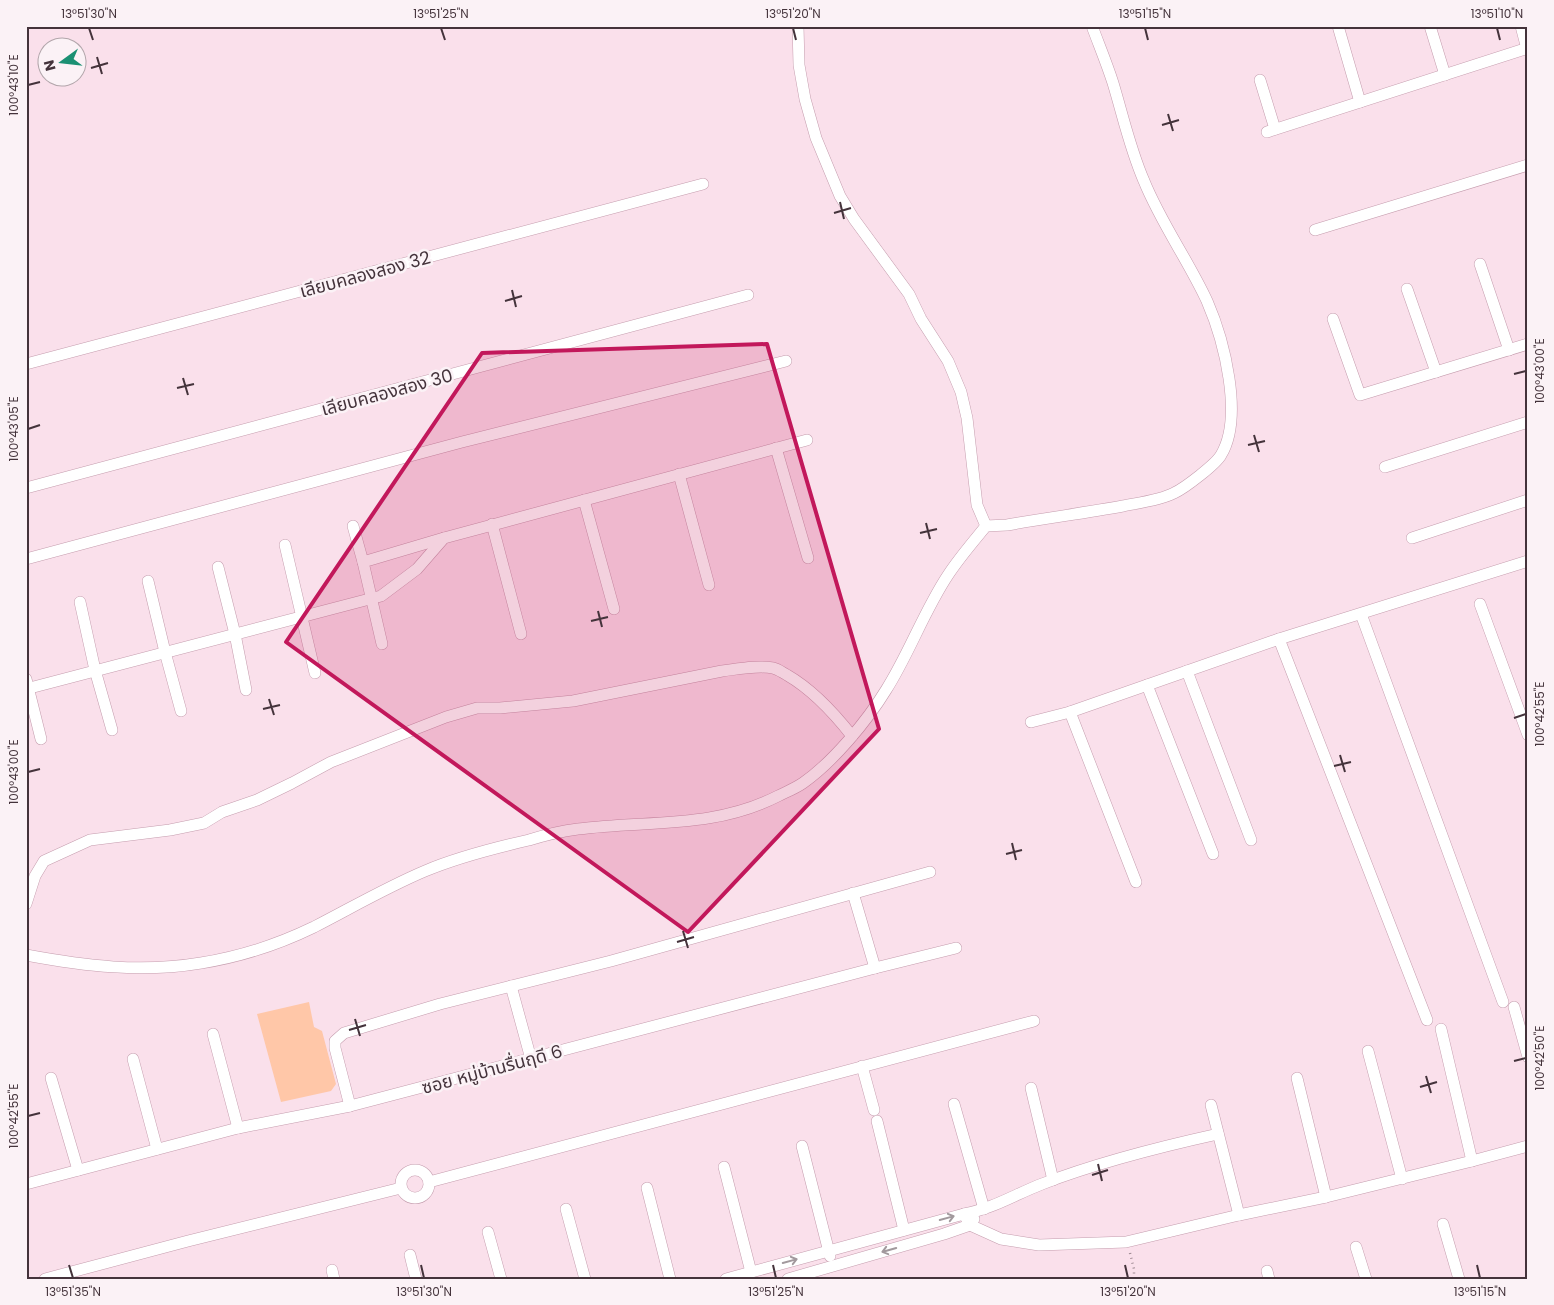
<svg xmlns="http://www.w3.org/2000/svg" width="1554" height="1305" font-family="Poppins,'Noto Sans Thai',sans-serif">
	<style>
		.green { fill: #ffc7a8 }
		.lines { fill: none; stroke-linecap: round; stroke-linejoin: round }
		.minor-casing { stroke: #c59dae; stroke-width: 12 }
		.path { stroke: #9f8a93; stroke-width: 2.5; stroke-dasharray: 1 4; stroke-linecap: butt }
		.minor { stroke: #fff; stroke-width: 11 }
		.oneway { stroke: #a2999d }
		.marked { fill: #c2185b; fill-opacity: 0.2; stroke: #c2185b; stroke-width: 4; stroke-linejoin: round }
		.ticks { fill: none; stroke: #44333b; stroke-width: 2 }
		.labels { text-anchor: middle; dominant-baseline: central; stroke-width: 5; stroke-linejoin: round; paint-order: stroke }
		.street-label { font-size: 18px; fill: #44333b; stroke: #fbf2f6 }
		.neatline { fill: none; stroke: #44333b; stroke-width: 2 }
		.ticks-label { font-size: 12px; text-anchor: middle; fill: #44333b }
	</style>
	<rect width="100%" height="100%" fill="#fae0eb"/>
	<path class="green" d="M309,1002L314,1027L322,1031L336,1084L331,1091L281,1102L257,1014Z"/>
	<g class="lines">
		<defs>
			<g id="minor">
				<path d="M798,26L799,65L805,99L816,138L840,196L854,219L909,294L921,319L948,361L961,392L967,418L977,505L986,526"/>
				<path d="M1338,26L1360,102"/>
				<path d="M1430,26L1445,75"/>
				<path d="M1521,26L1527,49"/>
				<path d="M1260,80L1275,129"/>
				<path d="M1267,132L1528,48"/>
				<path d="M1315,230L1528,165"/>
				<path d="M1480,264L1509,350"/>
				<path d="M1407,289L1436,372"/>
				<path d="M1333,319L1360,395L1528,344"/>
				<path d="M26,364L703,184"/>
				<path d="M776,448L808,558"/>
				<path d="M1385,467L1528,422"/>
				<path d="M679,474L709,585"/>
				<path d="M26,488L748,295"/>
				<path d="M584,500L614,609"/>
				<path d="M492,524L521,634"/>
				<path d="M353,526L363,562"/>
				<path d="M1412,538L1528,500"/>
				<path d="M285,545L315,673"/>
				<path d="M26,559L462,442L786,361"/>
				<path d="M218,567L235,634L246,690"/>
				<path d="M148,581L165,652L181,711"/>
				<path d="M80,602L95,670L112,730"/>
				<path d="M1480,604L1528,735"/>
				<path d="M1361,614L1503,1002"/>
				<path d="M1279,639L1427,1020"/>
				<path d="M382,644L363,562L444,538"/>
				<path d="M1187,671L1251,840"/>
				<path d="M26,679L41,739"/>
				<path d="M1147,685L1213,854"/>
				<path d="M26,689L381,596L417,569L444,538L807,440"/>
				<path d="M1070,712L1136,882"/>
				<path d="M1031,722L1070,712L1279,639L1528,561"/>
				<path d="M853,893L875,968"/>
				<path d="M26,904L35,876L44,861L90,840L170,830L204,823L222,812L257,800L292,783L331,762L446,717L477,708H500L573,701L722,671C738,669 757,665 773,668C778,669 783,673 787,675C813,690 834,713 852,736"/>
				<path d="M26,955C85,966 141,973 201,963C239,957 279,944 314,927C351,908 387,887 425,871C458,857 494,848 529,840C545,835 562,831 578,829C648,820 713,829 778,796C786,792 796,788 803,783C833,762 867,721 886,690C909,654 924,611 948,575C959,558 973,542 986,526L1007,525C1046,518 1085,513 1123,506C1138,503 1161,500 1174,493C1185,488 1216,464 1221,455C1244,417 1224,340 1207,301C1188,260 1161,223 1144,181C1130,149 1123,116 1113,83C1107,64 1099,45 1092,26"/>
				<path d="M511,986L531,1059"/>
				<path d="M1514,1007L1528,1057"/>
				<path d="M1441,1029L1472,1161"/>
				<path d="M213,1034L238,1128"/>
				<path d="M1368,1051L1402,1179"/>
				<path d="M133,1059L157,1149"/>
				<path d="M862,1066L874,1110"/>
				<path d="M51,1078L78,1170"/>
				<path d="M1297,1078L1326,1197"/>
				<path d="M1031,1088L1053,1180"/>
				<path d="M954,1104L984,1209"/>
				<path d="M1211,1105L1239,1215"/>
				<path d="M350,1106L335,1048V1041L344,1033L440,1004L611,961L930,872"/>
				<path d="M877,1121L904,1230"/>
				<path d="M802,1146L830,1256"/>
				<path d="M724,1167L751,1272"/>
				<circle cx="415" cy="1184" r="14"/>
				<path d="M429,1182L1034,1021"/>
				<path d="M26,1184L238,1128L350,1106L875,968L956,948"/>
				<path d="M647,1188L670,1279"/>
				<path d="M566,1209L585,1279"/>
				<path d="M964,1214L970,1225L1001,1239L1039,1245L1126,1242L1239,1215L1326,1197L1472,1161L1528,1146"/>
				<path d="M1443,1224L1459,1279"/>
				<path d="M488,1232L501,1279"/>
				<path d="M1356,1247L1366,1279"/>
				<path d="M410,1255L416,1279"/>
				<path d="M332,1270L334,1279"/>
				<path d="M1267,1271L1269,1279"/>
				<path d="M45,1279L188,1241L401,1188"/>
				<path d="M726,1279L964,1214C992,1209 1016,1194 1042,1184C1099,1162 1159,1147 1218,1134"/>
				<path d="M788,1279L944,1234L970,1225L974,1219"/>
			</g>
		</defs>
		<use href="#minor" class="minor-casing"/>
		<path class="path" d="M1130,1253L1134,1269V1279"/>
		<use href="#minor" class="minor"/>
	</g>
	<defs><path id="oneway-shaft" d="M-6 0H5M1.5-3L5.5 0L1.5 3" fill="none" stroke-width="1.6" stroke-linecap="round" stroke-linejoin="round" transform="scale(1.25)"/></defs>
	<g class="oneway">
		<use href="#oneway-shaft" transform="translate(947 1218) rotate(-15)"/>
		<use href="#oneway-shaft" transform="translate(889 1250) rotate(164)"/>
		<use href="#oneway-shaft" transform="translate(790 1261) rotate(-15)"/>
	</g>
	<path class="marked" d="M767,344L879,729L688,932L286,642L482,353Z"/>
	<path class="ticks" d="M89,28L93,40M441,28L445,40M793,28L796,40M1145,28L1148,40M1497,28L1500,40M97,57L102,74M91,68L108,63M28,85L40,82M1168,114L1173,131M1162,125L1179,120M840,202L844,219M834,213L851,208M512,290L516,307M505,301L522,296M1514,374L1526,371M183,378L188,395M177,388L194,384M28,429L40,425M1254,435L1259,452M1248,445L1265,441M926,523L930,539M920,533L937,529M598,611L602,627M591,621L608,617M269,699L274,715M263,709L280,705M1514,718L1526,714M1340,755L1345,772M1334,766L1351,762M28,772L40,769M1012,843L1016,860M1006,854L1022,850M683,931L688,948M677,942L694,937M355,1019L360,1036M349,1030L366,1025M1514,1061L1526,1058M1426,1076L1431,1093M1420,1087L1437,1082M28,1116L40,1113M1098,1164L1102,1181M1092,1175L1108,1170M69,1265L73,1278M421,1265L424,1278M773,1265L776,1278M1125,1265L1128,1278M1477,1265L1480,1278"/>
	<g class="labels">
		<g class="street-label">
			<text transform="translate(365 274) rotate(-15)">เลียบคลองสอง 32</text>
			<text transform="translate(387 392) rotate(-15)">เลียบคลองสอง 30</text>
			<text transform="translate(492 1069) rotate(-15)">ซอย หมู่บ้านรื่นฤดี 6</text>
		</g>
	</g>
	<rect width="1554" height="1305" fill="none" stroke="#fbf2f6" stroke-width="55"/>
	<g transform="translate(62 62) rotate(255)"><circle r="24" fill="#fbf2f6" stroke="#b2a6ab"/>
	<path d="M0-4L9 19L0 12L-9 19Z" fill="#1b9073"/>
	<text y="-8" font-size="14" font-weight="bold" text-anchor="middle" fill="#44333b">N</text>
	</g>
	<rect x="28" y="28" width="1498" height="1250" class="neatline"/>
	<g class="ticks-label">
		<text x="89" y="18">13°51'30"N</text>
		<text x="441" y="18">13°51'25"N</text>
		<text x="793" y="18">13°51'20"N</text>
		<text x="1145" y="18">13°51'15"N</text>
		<text x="1497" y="18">13°51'10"N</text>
		<text transform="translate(14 85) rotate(-90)" y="4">100°43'10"E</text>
		<text transform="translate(1540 371) rotate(-90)" y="4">100°43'00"E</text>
		<text transform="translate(14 429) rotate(-90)" y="4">100°43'05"E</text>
		<text transform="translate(1540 714) rotate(-90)" y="4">100°42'55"E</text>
		<text transform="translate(14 772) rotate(-90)" y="4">100°43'00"E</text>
		<text transform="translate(1540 1058) rotate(-90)" y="4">100°42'50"E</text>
		<text transform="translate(14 1116) rotate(-90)" y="4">100°42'55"E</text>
		<text x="73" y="1296">13°51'35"N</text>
		<text x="424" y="1296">13°51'30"N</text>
		<text x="776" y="1296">13°51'25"N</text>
		<text x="1128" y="1296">13°51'20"N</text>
		<text x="1480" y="1296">13°51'15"N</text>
	</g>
</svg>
